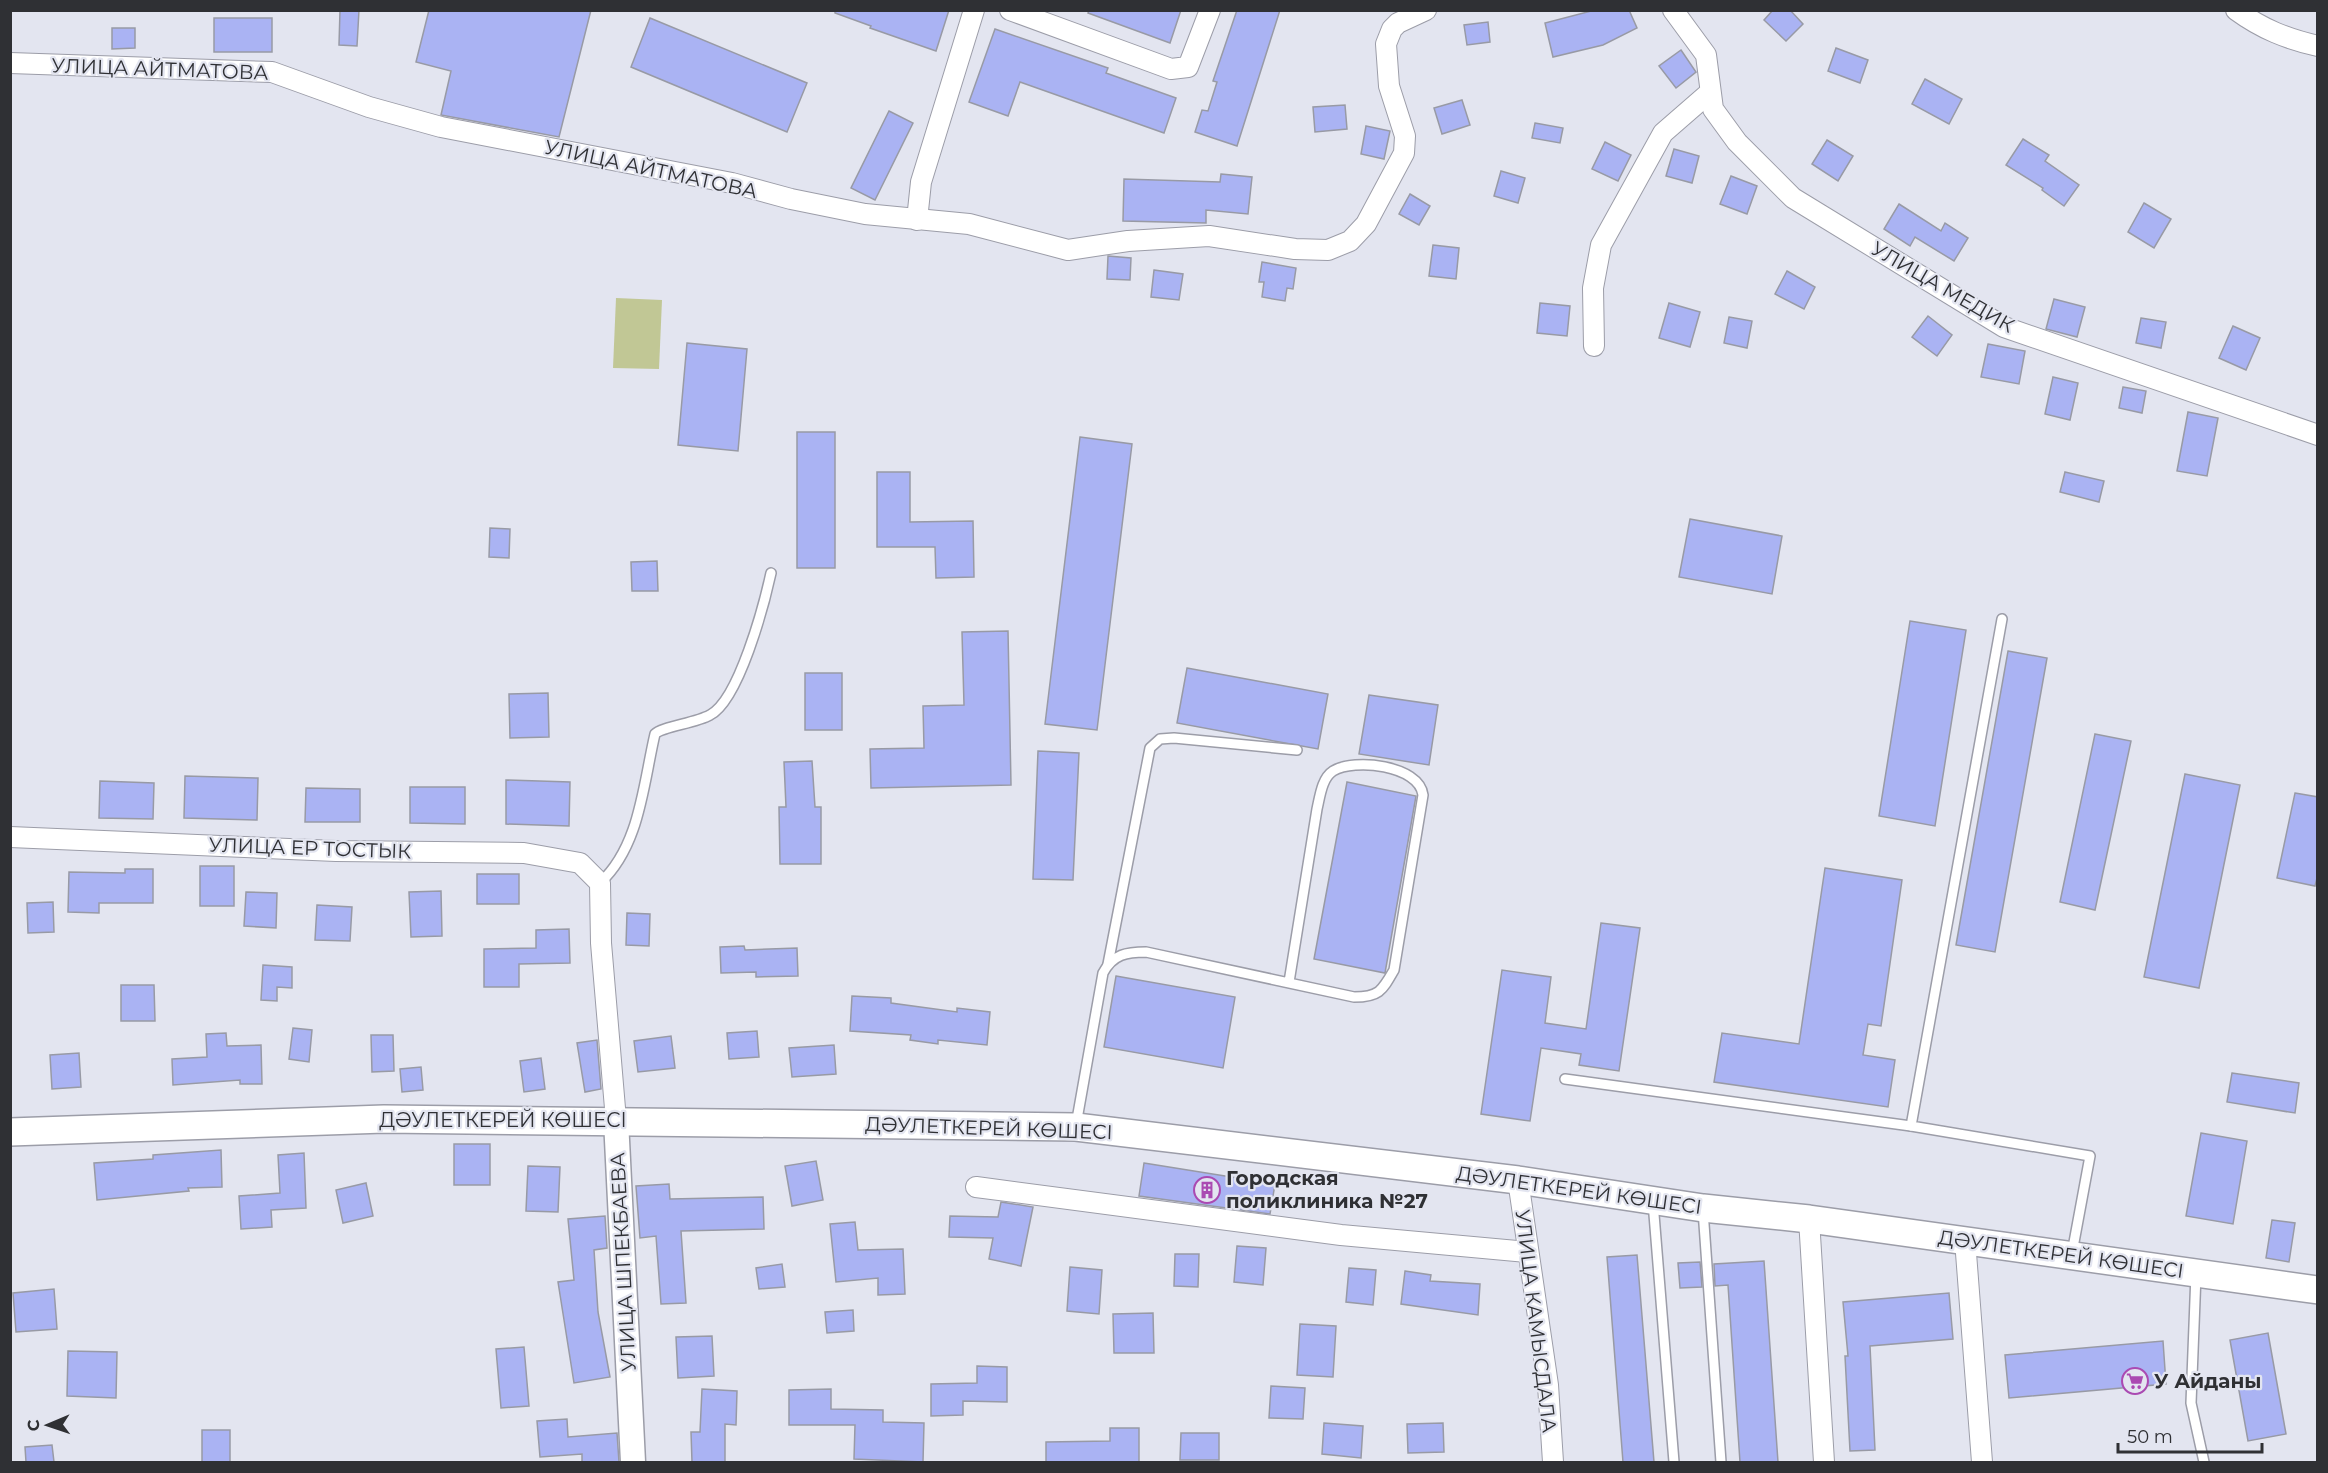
<svg xmlns="http://www.w3.org/2000/svg" width="2328" height="1473" font-family="Montserrat,sans-serif">
	<style>
		.pitch { fill: #c1c795 }
		.building { fill: #aab3f3; stroke: #989aa5; stroke-width: 1.5 }
		.lines { fill: none; stroke-linecap: round; stroke-linejoin: round }
		.service-casing { stroke: #9c9da8; stroke-width: 12 }
		.minor-casing { stroke: #9c9da8; stroke-width: 22 }
		.tertiary-casing { stroke: #9c9da8; stroke-width: 27 }
		.secondary-casing { stroke: #9c9da8; stroke-width: 30 }
		.service { stroke: #fff; stroke-width: 9 }
		.minor { stroke: #fff; stroke-width: 20 }
		.tertiary { stroke: #fff; stroke-width: 24 }
		.secondary { stroke: #fff; stroke-width: 27 }
		.labels { text-anchor: middle; dominant-baseline: central; stroke-width: 4.5; stroke-linejoin: round; paint-order: stroke }
		.street-label { font-size: 20px; fill: #2f3034; stroke: #e3e5f0 }
		.poi-label { font-size: 20px; font-weight: bold; fill: #2f3034; stroke: #e3e5f0; text-anchor: start }
	</style>
	<rect width="100%" height="100%" fill="#e3e5f0"/>
	<path class="pitch" d="M616,298L662,300L659,369L613,368Z"/>
	<g class="building">
		<path d="M340,10H359L357,46L339,45Z"/>
		<path d="M429,10H591L559,137L441,115L451,71L416,62Z"/>
		<path d="M835,10H949L936,51L870,28L871,26L835,13Z"/>
		<path d="M1089,10H1181L1170,43L1088,13Z"/>
		<path d="M1237,10H1280L1237,146L1195,132L1202,110L1208,111L1217,82L1213,81Z"/>
		<path d="M1595,10H1629L1637,28L1603,45L1553,57L1545,23Z"/>
		<path d="M1773,10H1790L1803,24L1786,41L1764,20Z"/>
		<rect x="214" y="18" width="58" height="34"/>
		<path d="M650,18L807,83L787,132L631,67Z"/>
		<path d="M1488,22L1490,42L1467,45L1464,25Z"/>
		<path d="M112,28H135V48L112,49Z"/>
		<path d="M995,29L1108,68L1106,73L1176,98L1164,133L1020,82L1008,116L969,102Z"/>
		<path d="M1836,48L1868,60L1860,83L1828,71Z"/>
		<path d="M1681,50L1696,72L1676,88L1659,66Z"/>
		<path d="M1925,79L1962,99L1949,124L1912,104Z"/>
		<path d="M1462,100L1470,125L1442,134L1434,108Z"/>
		<path d="M1345,105L1347,129L1315,132L1313,107Z"/>
		<path d="M889,111L913,123L875,200L851,188Z"/>
		<path d="M1535,123L1563,128L1560,143L1532,138Z"/>
		<path d="M1366,126L1390,131L1384,159L1361,154Z"/>
		<path d="M2023,139L2049,155L2045,161L2079,185L2064,206L2042,190L2043,188L2006,165Z"/>
		<path d="M1827,140L1853,156L1838,181L1812,164Z"/>
		<path d="M1605,142L1631,155L1618,181L1592,169Z"/>
		<path d="M1674,149L1699,156L1692,183L1666,176Z"/>
		<path d="M1501,171L1525,178L1518,203L1494,196Z"/>
		<path d="M1221,174L1252,177L1248,214L1206,210V223L1123,221L1124,179L1220,182Z"/>
		<path d="M1731,176L1757,186L1747,214L1720,204Z"/>
		<path d="M1410,194L1430,206L1419,225L1399,214Z"/>
		<path d="M2144,203L2171,219L2154,248L2128,232Z"/>
		<path d="M1899,204L1941,231L1945,223L1968,238L1954,261L1915,237L1910,246L1884,229Z"/>
		<path d="M1433,245L1459,248L1456,279L1429,276Z"/>
		<path d="M1108,256L1131,258L1130,280L1107,279Z"/>
		<path d="M1262,262L1296,268L1293,289L1287,288L1285,301L1262,297L1264,282H1259Z"/>
		<path d="M1154,270L1183,274L1179,300L1151,297Z"/>
		<path d="M1787,271L1815,287L1804,309L1775,294Z"/>
		<path d="M2054,299L2085,307L2077,337L2046,329Z"/>
		<path d="M1540,303L1570,306L1567,336L1537,333Z"/>
		<path d="M1669,303L1700,312L1690,347L1659,338Z"/>
		<path d="M1928,316L1952,335L1937,356L1912,337Z"/>
		<path d="M1729,317L1752,321L1747,348L1724,343Z"/>
		<path d="M2141,318L2166,322L2161,348L2136,343Z"/>
		<path d="M2233,326L2260,338L2246,370L2219,358Z"/>
		<path d="M687,343L747,349L738,451L678,445Z"/>
		<path d="M1988,344L2025,351L2019,384L1981,377Z"/>
		<path d="M2053,377L2078,383L2070,420L2045,414Z"/>
		<path d="M2123,387L2146,391L2142,413L2119,408Z"/>
		<path d="M2188,412L2218,418L2207,476L2177,471Z"/>
		<rect x="797" y="432" width="38" height="136"/>
		<path d="M1080,437L1132,444L1097,730L1045,724Z"/>
		<path d="M877,472H910V522L973,521L974,577L936,578L935,547H877Z"/>
		<path d="M2065,472L2104,481L2099,502L2060,492Z"/>
		<path d="M1690,519L1782,536L1772,594L1679,577Z"/>
		<path d="M490,528L510,529L509,558L489,557Z"/>
		<path d="M657,561L658,591H632L631,562Z"/>
		<path d="M1910,621L1966,630L1935,826L1879,816Z"/>
		<path d="M1008,631L1011,785L871,788L870,749L924,748L923,706L964,705L962,632Z"/>
		<path d="M2008,651L2047,658L1995,952L1956,945Z"/>
		<path d="M1187,668L1328,694L1318,749L1177,723Z"/>
		<rect x="805" y="673" width="37" height="57"/>
		<path d="M548,693L549,737L510,738L509,694Z"/>
		<path d="M1369,695L1438,705L1429,765L1359,754Z"/>
		<path d="M2095,734L2131,741L2095,910L2060,902Z"/>
		<path d="M1038,751L1079,753L1073,880L1033,879Z"/>
		<path d="M812,761L815,807H821V864H780L779,807H786L784,762Z"/>
		<path d="M2185,774L2240,785L2199,988L2144,977Z"/>
		<path d="M185,776L258,778L257,820L184,818Z"/>
		<path d="M506,780L570,782L569,826L506,824Z"/>
		<path d="M100,781L154,783L153,819L99,818Z"/>
		<path d="M1347,782L1416,796L1385,973L1314,959Z"/>
		<path d="M410,787H465V824L410,823Z"/>
		<path d="M306,788L360,789V822H305Z"/>
		<path d="M2295,793L2318,797V874L2315,886L2277,878Z"/>
		<rect x="200" y="866" width="34" height="40"/>
		<path d="M1825,868L1902,880L1881,1026L1868,1024L1863,1055L1895,1060L1888,1107L1714,1082L1722,1033L1799,1044Z"/>
		<path d="M125,869H153V903H99V913L68,912L69,872L125,873Z"/>
		<rect x="477" y="874" width="42" height="30"/>
		<path d="M441,891L442,936L411,937L409,892Z"/>
		<path d="M246,892L277,893L276,928L244,926Z"/>
		<path d="M53,902L54,932L28,933L27,903Z"/>
		<path d="M317,905L352,907L350,941L315,940Z"/>
		<path d="M627,913L650,914L649,946L626,945Z"/>
		<path d="M1601,923L1640,928L1619,1071L1579,1065L1581,1054L1541,1048L1530,1121L1481,1114L1502,970L1551,977L1545,1023L1586,1029Z"/>
		<path d="M569,929L570,963L519,964V987H484V949L536,948V930Z"/>
		<path d="M744,946L745,950L797,948L798,976L756,977V972L721,973L720,947Z"/>
		<path d="M263,965L292,967V988L277,987V1001L261,1000Z"/>
		<path d="M1116,976L1235,997L1223,1068L1104,1047Z"/>
		<path d="M121,985H154L155,1021H121Z"/>
		<path d="M852,996L891,998V1003L957,1012V1008L990,1012L987,1045L938,1040V1044L910,1040L911,1035L850,1031Z"/>
		<path d="M293,1028L312,1030L309,1062L289,1059Z"/>
		<path d="M757,1031L759,1057L729,1059L727,1033Z"/>
		<path d="M226,1033L227,1046L261,1045L262,1084H240V1080L173,1085L172,1059L207,1057L206,1034Z"/>
		<path d="M371,1035H393L394,1071L372,1072Z"/>
		<path d="M671,1036L675,1068L638,1072L634,1041Z"/>
		<path d="M597,1040L601,1089L585,1092L577,1043Z"/>
		<path d="M834,1045L836,1074L792,1077L789,1048Z"/>
		<path d="M79,1053L81,1087L52,1089L50,1055Z"/>
		<path d="M541,1058L545,1089L524,1092L520,1061Z"/>
		<path d="M421,1067L423,1090L402,1092L400,1069Z"/>
		<path d="M2232,1073L2299,1083L2295,1113L2227,1102Z"/>
		<path d="M2201,1133L2247,1141L2233,1224L2186,1216Z"/>
		<rect x="454" y="1144" width="36" height="41"/>
		<path d="M221,1150L222,1187L188,1188L189,1191L97,1200L94,1163L153,1159V1155Z"/>
		<path d="M304,1153L306,1208L271,1210L272,1227L241,1229L239,1196L280,1193L278,1155Z"/>
		<path d="M816,1161L823,1200L792,1206L785,1166Z"/>
		<path d="M1144,1163L1275,1184L1270,1214L1139,1196Z"/>
		<path d="M528,1166L560,1167L558,1212L526,1211Z"/>
		<path d="M366,1183L373,1216L343,1223L336,1190Z"/>
		<path d="M669,1184L670,1199L763,1197L764,1229L681,1231L686,1303L661,1304L656,1236L640,1238L636,1186Z"/>
		<path d="M1001,1202L1033,1207L1021,1266L989,1259L993,1238L949,1237L950,1216L998,1217Z"/>
		<path d="M605,1216L607,1248L594,1250L598,1312L610,1377L574,1383L558,1282L574,1280L568,1219Z"/>
		<path d="M2272,1220L2295,1223L2289,1262L2266,1258Z"/>
		<path d="M855,1222L858,1250L903,1249L905,1294L878,1295V1278L836,1282L830,1224Z"/>
		<path d="M1237,1246L1266,1248L1263,1285L1234,1282Z"/>
		<path d="M1175,1254H1199L1198,1287L1174,1286Z"/>
		<path d="M1637,1255L1654,1462H1623L1607,1257Z"/>
		<path d="M1764,1261L1778,1462H1740L1728,1285L1715,1286L1714,1264Z"/>
		<path d="M1700,1262L1702,1287L1680,1288L1678,1263Z"/>
		<path d="M782,1264L785,1287L759,1289L756,1268Z"/>
		<path d="M1070,1267L1102,1270L1099,1314L1067,1311Z"/>
		<path d="M1349,1268L1376,1270L1373,1305L1346,1302Z"/>
		<path d="M1405,1271L1431,1275L1430,1281L1480,1284L1478,1315L1401,1304Z"/>
		<path d="M54,1289L57,1329L16,1332L13,1293Z"/>
		<path d="M1949,1293L1953,1339L1870,1346L1875,1450L1850,1451L1845,1356H1848L1843,1302Z"/>
		<path d="M853,1310L854,1331L827,1333L825,1312Z"/>
		<path d="M1153,1313L1154,1353H1114L1113,1314Z"/>
		<path d="M1300,1324L1336,1326L1333,1377L1297,1375Z"/>
		<path d="M2268,1333L2286,1434L2248,1441L2230,1340Z"/>
		<path d="M712,1336L714,1376L678,1378L676,1337Z"/>
		<path d="M2163,1341L2166,1384L2009,1398L2005,1355Z"/>
		<path d="M524,1347L529,1406L501,1408L496,1349Z"/>
		<path d="M68,1351L117,1352L116,1398L67,1396Z"/>
		<path d="M977,1366L1007,1367V1402L963,1401V1415L931,1416V1384L977,1383Z"/>
		<path d="M1271,1386L1305,1388L1303,1419L1269,1418Z"/>
		<path d="M702,1389L737,1391L736,1425L725,1424V1462H692L691,1432H700Z"/>
		<path d="M831,1389V1409L883,1410V1422L924,1423L923,1462L854,1459L855,1425H789V1390Z"/>
		<path d="M567,1419L568,1437L617,1433L619,1462H582V1454L540,1457L537,1421Z"/>
		<path d="M1324,1423L1363,1426L1361,1458L1322,1454Z"/>
		<path d="M1443,1423L1444,1452L1408,1453L1407,1424Z"/>
		<path d="M1110,1428H1139V1462H1046V1442L1110,1441Z"/>
		<rect x="202" y="1430" width="28" height="32"/>
		<path d="M1181,1433H1219V1460H1180Z"/>
		<path d="M52,1445L54,1462H26L25,1447Z"/>
	</g>
	<g class="lines">
		<defs>
			<g id="service">
				<path d="M2002,619L1911,1126L2090,1156L2072,1253"/>
				<path d="M600,883C640,846 643,785 655,734C661,727 696,723 710,715C739,700 764,605 771,573"/>
				<path d="M1108,964L1150,748L1160,739L1174,738L1297,750"/>
				<path d="M1565,1079L1911,1126"/>
				<path d="M1076,1125L1103,973C1113,954 1127,952 1146,952L1354,997C1379,997 1382,991 1394,970L1423,795C1419,765 1354,758 1333,771C1322,778 1320,796 1317,809L1289,982"/>
				<path d="M1653,1202L1674,1462"/>
				<path d="M1703,1210L1721,1462"/>
				<path d="M2196,1274L2191,1403L2204,1462"/>
			</g>
			<g id="minor">
				<path d="M1010,10L1171,69L1188,67L1210,10"/>
				<path d="M1673,10L1706,55L1713,109L1737,142L1793,198L2004,327L2318,435"/>
				<path d="M2236,10C2262,29 2287,39 2318,46"/>
				<path d="M10,63L272,72L369,107L441,127L732,183L791,199L865,214L969,224L1068,250L1128,241L1209,236L1295,249L1328,250L1350,241L1366,224L1404,153L1405,136L1389,86L1386,44L1392,29L1398,23L1426,10"/>
				<path d="M917,220L921,182L974,10"/>
				<path d="M1594,346L1593,288L1601,245L1663,133L1709,93"/>
				<path d="M10,837L336,851L524,853L580,863L600,883L601,943L616,1120"/>
				<path d="M1518,1180L1548,1385L1553,1462"/>
				<path d="M976,1187L1341,1235L1527,1252"/>
				<path d="M1809,1219L1824,1462"/>
				<path d="M1965,1240L1982,1462"/>
			</g>
			<path id="tertiary" d="M616,1120L633,1462"/>
			<path id="secondary" d="M10,1132L384,1119L1076,1127L1518,1180L1703,1208L1809,1219L2318,1290"/>
		</defs>
		<use href="#service" class="service-casing"/>
		<use href="#minor" class="minor-casing"/>
		<use href="#tertiary" class="tertiary-casing"/>
		<use href="#secondary" class="secondary-casing"/>
		<use href="#service" class="service"/>
		<use href="#minor" class="minor"/>
		<use href="#tertiary" class="tertiary"/>
		<use href="#secondary" class="secondary"/>
	</g>
	<defs>
		<symbol id="building-ring" viewBox="-11 -11 22 22"><circle r="9.5" fill="#e3e5f0" stroke="#aa4ab2" stroke-width="1.5"/><path d="M-4-6H4V6H1V3H-1V6H-4ZM-2.5-4.3h1.7v1.8h-1.7ZM.8-4.3h1.7v1.8H.8ZM-2.5-1h1.7V.8h-1.7ZM.8-1h1.7V.8H.8Z" fill="#aa4ab2"/></symbol>
		<symbol id="supermarket-ring" viewBox="-11 -11 22 22"><circle r="9.5" fill="#e3e5f0" stroke="#aa4ab2" stroke-width="1.5"/><path d="M-6-5.5h2.5l.6 2H6L4.5 2H-2.5L-4.4-4H-6ZM-1.5 3.2a1.3 1.3 0 1 0 .1 0ZM3 3.2a1.3 1.3 0 1 0 .1 0Z" fill="#aa4ab2"/></symbol>
	</defs>
	<g fill-rule="evenodd">
		<use href="#building-ring" x="1192" y="1175" width="30" height="30"/>
		<use href="#supermarket-ring" x="2120" y="1366" width="30" height="30"/>
	</g>
	<g class="labels">
		<g class="street-label">
			<text transform="translate(160 69) rotate(2)">УЛИЦА АЙТМАТОВА</text>
			<text transform="translate(651 169) rotate(12)">УЛИЦА АЙТМАТОВА</text>
			<text transform="translate(1943 287) rotate(30)">УЛИЦА МЕДИК</text>
			<text transform="translate(310 848) rotate(2)">УЛИЦА ЕР ТОСТЫК</text>
			<text x="503" y="1120">ДӘУЛЕТКЕРЕЙ КӨШЕСІ</text>
			<text transform="translate(989 1128) rotate(2)">ДӘУЛЕТКЕРЕЙ КӨШЕСІ</text>
			<text transform="translate(1579 1190) rotate(8)">ДӘУЛЕТКЕРЕЙ КӨШЕСІ</text>
			<text transform="translate(2061 1254) rotate(8)">ДӘУЛЕТКЕРЕЙ КӨШЕСІ</text>
			<text transform="translate(623 1262) rotate(-93)">УЛИЦА ШПЕКБАЕВА</text>
			<text transform="translate(1536 1321) rotate(83)">УЛИЦА КАМЫСДАЛА</text>
		</g>
		<g class="poi-label">
			<text x="1226" y="1178">Городская<tspan x="1226" dy="23">поликлиника №27</tspan></text>
			<text x="2154" y="1381">У Айданы</text>
		</g>
	</g>
	<rect width="2328" height="1473" fill="none" stroke="#2f3034" stroke-width="24"/>
	<g transform="translate(48 1425) rotate(268)" stroke="#e3e5f0" stroke-width="4.5" paint-order="stroke">
	<path d="M0-4.5L10 22L0 15L-10 22Z" fill="#2f3034"/>
	<text y="-9" font-size="16" font-weight="bold" text-anchor="middle" fill="#2f3034">С</text>
	</g>
	<path d="M2118 1443v9h144v-9" fill="none" stroke="#2f3034" stroke-width="3"/>
	<text x="2127" y="1443" font-size="18" fill="#2f3034" stroke="#e3e5f0" stroke-width="4.5" paint-order="stroke">50 m</text>
</svg>
